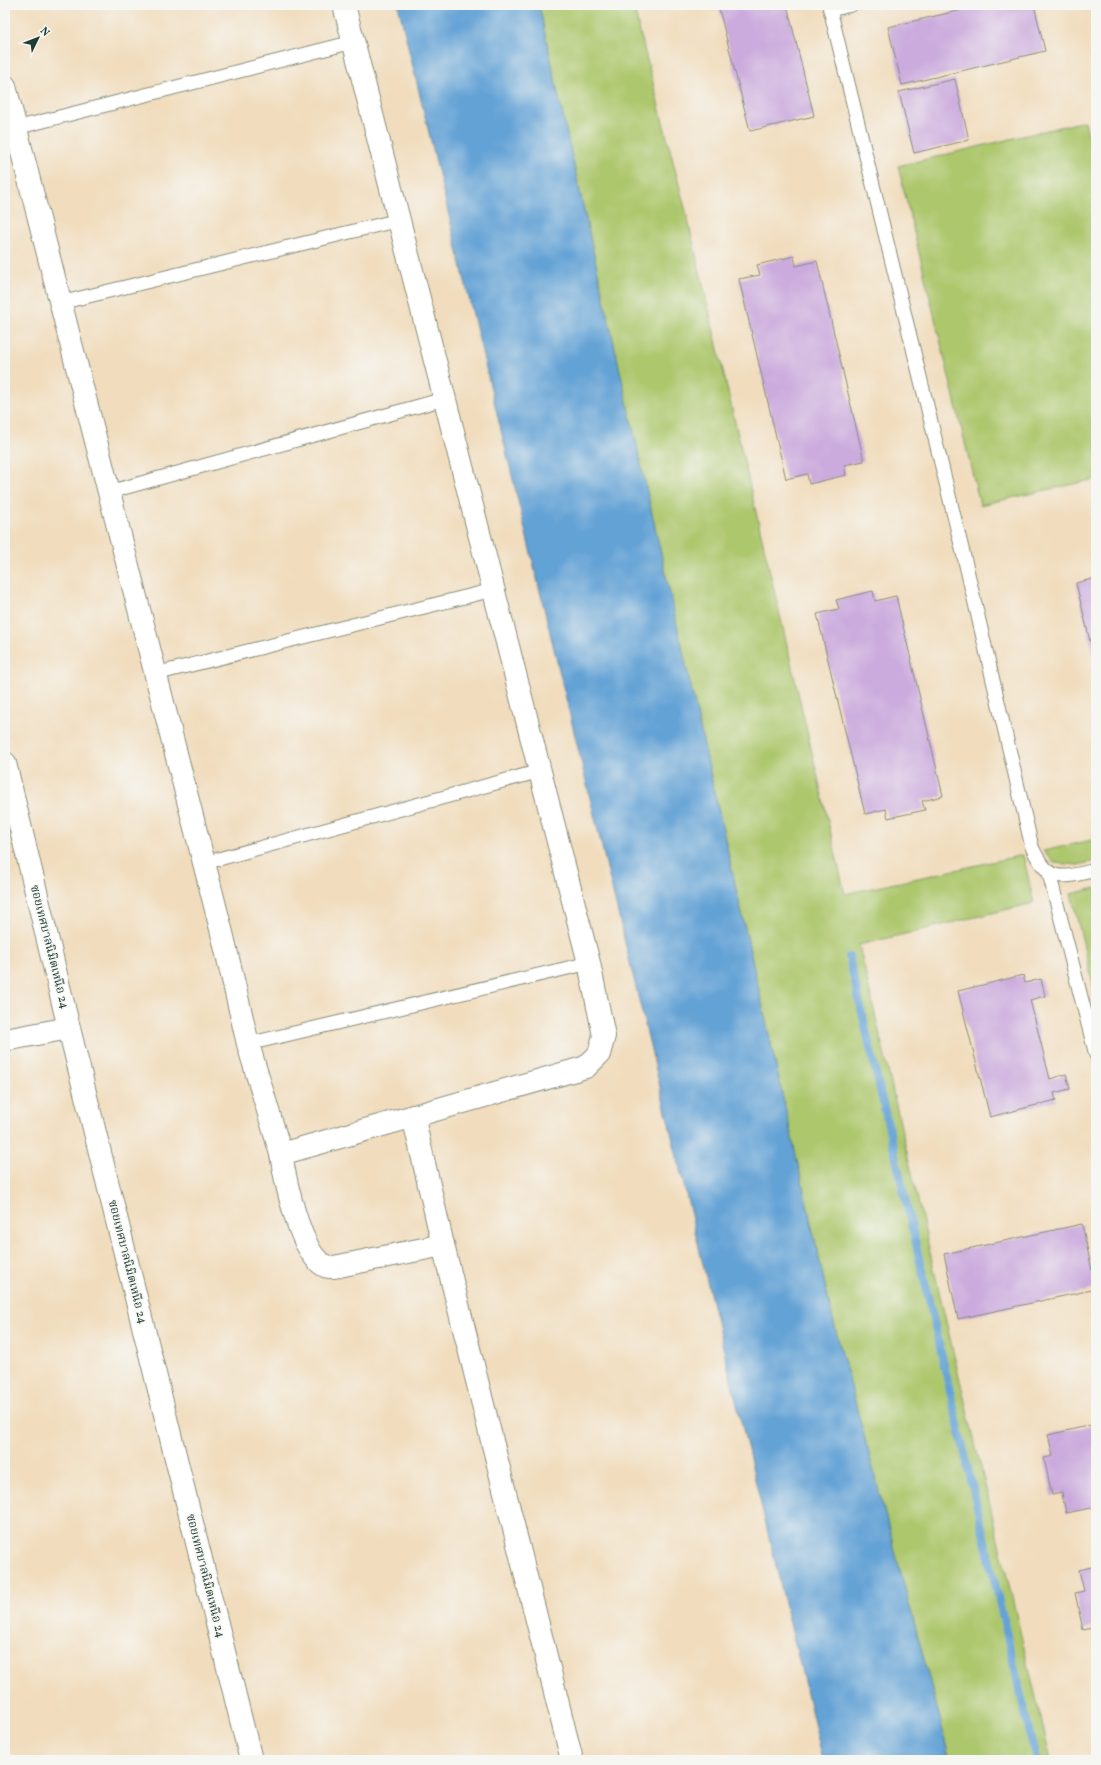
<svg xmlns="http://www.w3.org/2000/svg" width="1101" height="1765" font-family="Vollkorn,'Noto Serif Thai',serif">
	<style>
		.green { fill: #adc76d; stroke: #668250 }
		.water { fill: #63a2d5; stroke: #417084 }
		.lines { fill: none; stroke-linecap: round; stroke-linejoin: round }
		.stream { stroke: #63a2d5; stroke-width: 8 }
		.building { fill: #cbaadd }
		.lane-casing { stroke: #888d79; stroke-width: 15 }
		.street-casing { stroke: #888d79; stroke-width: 24 }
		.lane { stroke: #fff; stroke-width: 13 }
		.street { stroke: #fff; stroke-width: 22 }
		.labels { text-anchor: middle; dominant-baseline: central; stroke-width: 3.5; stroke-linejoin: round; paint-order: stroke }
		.street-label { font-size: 12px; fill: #1f3d34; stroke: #f6f6f2 }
	</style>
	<rect width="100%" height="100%" fill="#f6f6f2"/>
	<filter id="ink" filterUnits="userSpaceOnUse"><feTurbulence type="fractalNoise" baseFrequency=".025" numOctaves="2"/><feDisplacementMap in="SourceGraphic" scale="8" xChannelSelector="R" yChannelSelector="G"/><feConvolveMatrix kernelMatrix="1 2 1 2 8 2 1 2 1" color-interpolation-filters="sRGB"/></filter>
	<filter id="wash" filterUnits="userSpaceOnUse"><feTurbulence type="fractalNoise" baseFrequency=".012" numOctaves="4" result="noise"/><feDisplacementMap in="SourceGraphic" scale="16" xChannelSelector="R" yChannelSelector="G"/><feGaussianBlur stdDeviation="0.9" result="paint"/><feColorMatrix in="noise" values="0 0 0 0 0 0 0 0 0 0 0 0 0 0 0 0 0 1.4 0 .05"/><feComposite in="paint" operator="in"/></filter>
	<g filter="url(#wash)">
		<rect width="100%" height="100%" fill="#f1ddbe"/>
		<g class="green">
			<path d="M539,5H633L687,216L845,894L1023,855L1034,903L859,945L951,1343L1051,1760H951L832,1316L564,121Z"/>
			<path d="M1085,121L1096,171V479L980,505L898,166Z"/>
			<path d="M1096,839V861L1078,865L1054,863L1043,851Z"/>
			<path d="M1096,888V996L1071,894Z"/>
		</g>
		<path class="water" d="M398,5H539L564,121L832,1316L951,1760H823Z"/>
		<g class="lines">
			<path class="stream" d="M849,957L1036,1760"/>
		</g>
		<g id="blocks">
			<g class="building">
				<path d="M718,5H787L814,116L750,131Z"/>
				<path d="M983,5H1034L1045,51L902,85L888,27Z"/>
				<path d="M955,79L969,140L914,153L899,92Z"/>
				<path d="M794,256L796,266L817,261L864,461L844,465L846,475L809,484L807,474L786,479L739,279L760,275L757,265Z"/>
				<path d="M1096,578V662H1095L1076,583Z"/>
				<path d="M873,591L875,601L896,596L943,796L922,801L925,810L888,818L886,809L865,814L817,614L839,609L836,600Z"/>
				<path d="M1023,975L1025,983L1041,979L1045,996L1030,1000L1050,1079L1066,1074L1070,1089L1054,1093L1056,1100L990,1117L958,991Z"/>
				<path d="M1082,1224L1096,1289L958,1319L944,1254Z"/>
				<path d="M1096,1424V1507L1066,1513L1062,1493L1052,1495L1044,1458L1053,1456L1048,1435Z"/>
				<path d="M1096,1566V1639H1095L1093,1628L1083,1630L1075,1593L1084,1591L1079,1570Z"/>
			</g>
		</g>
	</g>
	<g filter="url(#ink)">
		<use href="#blocks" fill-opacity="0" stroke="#888d79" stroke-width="1"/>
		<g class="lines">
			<defs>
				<g id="lane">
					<path d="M829,5L966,565L1032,847C1049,884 1061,878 1096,870"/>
					<path d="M830,10L851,5"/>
					<path d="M16,128L353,42"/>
					<path d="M60,303L399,220"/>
					<path d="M109,492L444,399"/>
					<path d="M155,674L493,590"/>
					<path d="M204,863L540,771"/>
					<path d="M1049,873L1096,1055"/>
					<path d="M248,1044L589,963"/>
				</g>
				<g id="street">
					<path d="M5,86L223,937L248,1044L281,1154L586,1067L599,1054L604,1036L589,963L344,5"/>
					<path d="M5,763L69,1028L251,1760"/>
					<path d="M5,1040L69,1028"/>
					<path d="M413,1116L443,1245L572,1760"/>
					<path d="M281,1154C285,1179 300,1254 325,1266C328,1267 331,1267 334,1267L443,1245"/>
				</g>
			</defs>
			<use href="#lane" class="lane-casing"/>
			<use href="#street" class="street-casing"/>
			<use href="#lane" class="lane"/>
			<use href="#street" class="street"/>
		</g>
	</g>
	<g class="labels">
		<g class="street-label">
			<text transform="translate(49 947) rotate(76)">ซอยเทศบาลนิมิตเหนือ 24</text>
			<text transform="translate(127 1262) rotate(76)">ซอยเทศบาลนิมิตเหนือ 24</text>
			<text transform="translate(205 1576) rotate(76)">ซอยเทศบาลนิมิตเหนือ 24</text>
		</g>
	</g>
	<rect width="1101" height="1765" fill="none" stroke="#f6f6f2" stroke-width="20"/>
	<g transform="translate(38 38) rotate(47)" stroke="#f6f6f2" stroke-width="3" paint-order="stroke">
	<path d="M0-3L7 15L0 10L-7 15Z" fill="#1f3d34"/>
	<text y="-6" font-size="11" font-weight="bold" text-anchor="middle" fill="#1f3d34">N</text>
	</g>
</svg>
